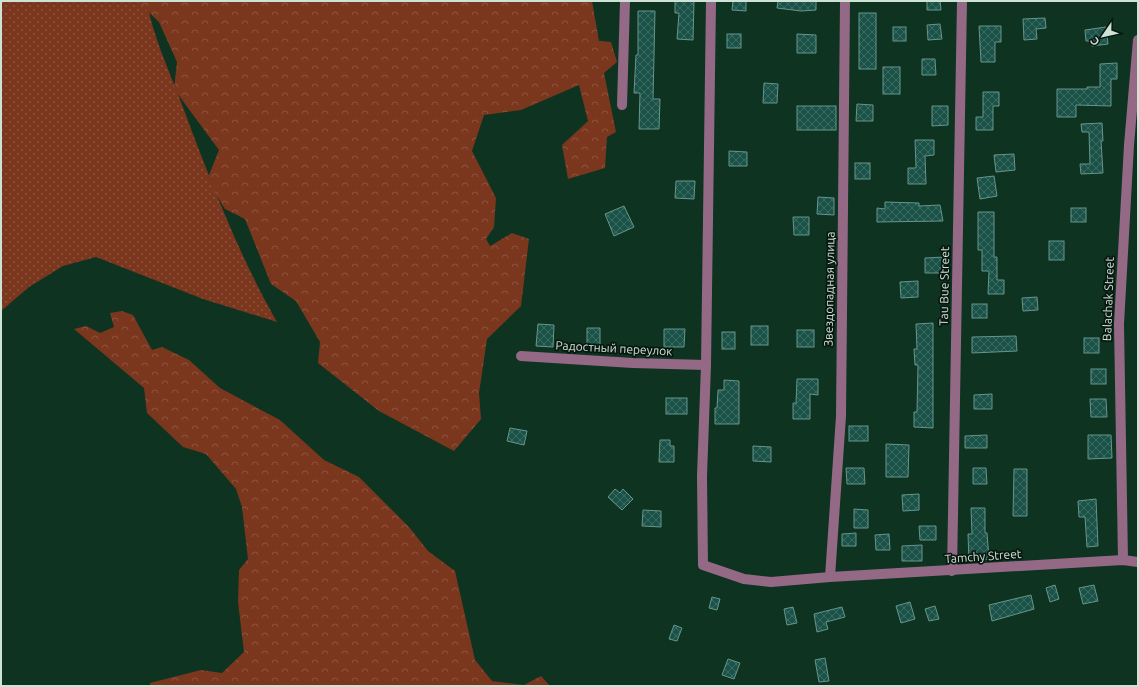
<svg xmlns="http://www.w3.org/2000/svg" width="1139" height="687" font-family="Ubuntu,sans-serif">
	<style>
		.grass { fill: url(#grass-dots) }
		.forest { fill: url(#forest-crowns) }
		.building { fill: url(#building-cross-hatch); stroke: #66958b }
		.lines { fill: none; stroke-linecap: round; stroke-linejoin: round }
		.minor { stroke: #946985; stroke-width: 10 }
		.labels { text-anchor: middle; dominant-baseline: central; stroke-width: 3.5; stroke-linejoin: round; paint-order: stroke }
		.street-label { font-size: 12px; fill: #cee2d6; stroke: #08170f }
	</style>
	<defs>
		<pattern id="grass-dots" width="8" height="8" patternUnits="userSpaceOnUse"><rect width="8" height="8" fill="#7b361e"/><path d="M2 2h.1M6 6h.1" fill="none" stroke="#8d533e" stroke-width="1.8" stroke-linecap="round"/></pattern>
		<pattern id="forest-crowns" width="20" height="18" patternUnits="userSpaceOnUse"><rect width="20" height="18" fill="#7b361e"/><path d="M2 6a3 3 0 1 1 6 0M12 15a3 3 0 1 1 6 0" fill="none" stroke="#8d533e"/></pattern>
		<pattern id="building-cross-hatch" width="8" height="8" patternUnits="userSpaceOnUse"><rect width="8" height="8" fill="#1b5248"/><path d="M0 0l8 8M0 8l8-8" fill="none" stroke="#3b6b62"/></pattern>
	</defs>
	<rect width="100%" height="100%" fill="#0e3321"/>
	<path class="grass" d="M1,1H147C151,31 170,73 181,102C209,177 237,252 277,322L203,299L96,257L63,266L29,287L1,311Z"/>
	<g class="forest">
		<path d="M137,1H592L599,41L611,42L617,62L604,73L616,132L607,137L605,168L568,179L562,145L588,121L579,85L521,110L484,115L472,151L496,198L494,227L486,239L490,246L512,233L529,239L521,306L487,339L479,393L481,419L454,451L379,411L318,363L320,342L296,301L271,284L245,219L225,209L207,180L219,150L174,89L177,62L159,22Z"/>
		<path d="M122,311L133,315L152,350L162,347L189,360L220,388L280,420L324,460L359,477L409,527L428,551L455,571L475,660L492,681L524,685L541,676L550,686H150V683L201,670L222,673L244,652L238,602L239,570L248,559L242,507L236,489L206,454L183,447L147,413L144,388L74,329L86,326L100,333L114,327L110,313Z"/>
	</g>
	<g class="building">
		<path d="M675,1H694L693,40L677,39L679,13H675Z"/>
		<path d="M733,1H746V11L732,10Z"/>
		<path d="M778,1H816V10L801,11L777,8Z"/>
		<path d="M927,1H940L941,10H927Z"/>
		<path d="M638,11H655L653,99H660L659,129H639L640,93H634L636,55H638Z"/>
		<rect x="859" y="13" width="17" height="56"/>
		<path d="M1045,18L1046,28L1036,29L1037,39L1024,40L1023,19Z"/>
		<path d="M940,24L942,39L928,40L927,25Z"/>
		<path d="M979,26H1001V42H995V62H981Z"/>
		<rect x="893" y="27" width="13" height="14"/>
		<path d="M1106,27L1108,44L1092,46L1091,41H1086L1085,30Z"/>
		<rect x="727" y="34" width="14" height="14"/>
		<path d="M797,34L816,35V53H797Z"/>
		<path d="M922,59H935L936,75H922Z"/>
		<path d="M1117,63V79H1111V106L1076,105V117H1057V89H1087V87H1100V64Z"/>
		<rect x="883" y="67" width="17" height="27"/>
		<path d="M764,83L778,84L777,103H763Z"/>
		<path d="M983,92H999V106H993V130H976V117H983Z"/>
		<path d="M857,104L873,105V121H856Z"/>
		<rect x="797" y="106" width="39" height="24"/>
		<path d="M932,106H948V125L932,126Z"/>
		<path d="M1102,123L1103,141H1101L1103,173L1081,174L1080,164H1090L1089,132H1082L1081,124Z"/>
		<path d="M915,140H934V155L925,156L926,184H908V168H916Z"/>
		<path d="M729,151L747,152V166H729Z"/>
		<path d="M1014,154L1015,170L996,172L994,155Z"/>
		<rect x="855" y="163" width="15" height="16"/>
		<path d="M994,176L997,196L980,199L977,178Z"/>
		<path d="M676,181H695L694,199L675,198Z"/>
		<path d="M818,197L834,198V215L817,214Z"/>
		<path d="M885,202L919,203V206L940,205L943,221L877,222V208L885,209Z"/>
		<path d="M624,206L634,227L614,236L605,214Z"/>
		<rect x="1071" y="208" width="15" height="14"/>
		<path d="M978,212H994V257H997V280H1004V294H988L989,271H982V250H978Z"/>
		<path d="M793,217H809V235H794Z"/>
		<rect x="1049" y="241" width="15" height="19"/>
		<path d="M945,257L946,273H925V258Z"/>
		<path d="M918,281V297L901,298L900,282Z"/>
		<path d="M1037,297L1038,310L1023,311L1022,298Z"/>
		<rect x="972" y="304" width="15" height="14"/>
		<path d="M933,323V428L914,427V412H917L918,365H915L914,349H917L916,324Z"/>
		<path d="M538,324L554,325L553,347L536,346Z"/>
		<rect x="751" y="326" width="17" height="19"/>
		<path d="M587,328H600V347L587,346Z"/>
		<path d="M664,329H685L684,347H664Z"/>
		<rect x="797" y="330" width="17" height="17"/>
		<rect x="722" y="332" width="13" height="17"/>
		<path d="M1016,336L1017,351L972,353V337Z"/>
		<rect x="1084" y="338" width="15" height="15"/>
		<rect x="1091" y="369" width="15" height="15"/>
		<path d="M797,379H818V395L810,394V419H793V403H796Z"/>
		<path d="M724,380L739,381V424H715V408H717L718,390H724Z"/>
		<path d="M992,394V409H974V395Z"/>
		<rect x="666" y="398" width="21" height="16"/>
		<path d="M1090,399H1106L1107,417H1091Z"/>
		<rect x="849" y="426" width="19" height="15"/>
		<path d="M510,428L527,431L524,445L507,441Z"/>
		<path d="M987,435V448H965V436Z"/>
		<path d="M1088,435H1111L1112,458L1088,459Z"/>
		<path d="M660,440H670V446H674V462H659Z"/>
		<path d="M886,444L909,445L908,477H886Z"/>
		<path d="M753,446L771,447V462L753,461Z"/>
		<path d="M846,468H864L865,484H847Z"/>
		<path d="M973,468H986L987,484H973Z"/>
		<path d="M1014,469H1027V516H1013Z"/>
		<path d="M615,489L620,493L623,489L633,499L622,510L608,497Z"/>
		<path d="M919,494V510L903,511L902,495Z"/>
		<path d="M1096,499L1098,546L1087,547L1085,517H1079L1078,501Z"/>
		<path d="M971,508H985V533H987L989,559L969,561L968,534H972Z"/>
		<path d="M854,509L868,510V528H854Z"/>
		<path d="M643,510L661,511V527L642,526Z"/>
		<path d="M919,526H936V540H920Z"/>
		<path d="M856,533V546H842V534Z"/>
		<path d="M889,534L890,550H876L875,535Z"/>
		<path d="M922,545V561H902V546Z"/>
		<path d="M1055,585L1059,599L1050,602L1046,588Z"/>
		<path d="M1094,585L1098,601L1083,604L1079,588Z"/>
		<path d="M1031,595L1034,609L992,621L989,605Z"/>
		<path d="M712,597L720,599L717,610L709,608Z"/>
		<path d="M910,602L915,619L901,623L896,606Z"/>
		<path d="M935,606L939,619L929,621L925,609Z"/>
		<path d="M793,607L797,623L787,625L784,609Z"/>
		<path d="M842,607L845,617L826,622L828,629L817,632L814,614Z"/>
		<path d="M674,625L682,628L677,641L669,639Z"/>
		<path d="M825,658L829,681L819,682L815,660Z"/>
		<path d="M728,659L740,663L734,679L722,675Z"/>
	</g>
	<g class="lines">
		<g class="minor">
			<path d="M711,1L706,365L702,476L703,565L744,579L771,582L830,577L1123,560L1138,562"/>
			<path d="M622,105L625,1"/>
			<path d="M521,356L633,363L706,365"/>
			<path d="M1123,560L1119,324L1129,145L1138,40"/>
			<path d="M952,571L962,1"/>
			<path d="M830,577L841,416L845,1"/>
		</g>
	</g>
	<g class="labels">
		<g class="street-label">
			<text transform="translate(944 286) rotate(-89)">Tau Bue Street</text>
			<text transform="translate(829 289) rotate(-89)">Звездопадная улица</text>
			<text transform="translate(1108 299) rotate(-88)">Balachak Street</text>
			<text transform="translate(614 348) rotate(3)">Радостный переулок</text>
			<text transform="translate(983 556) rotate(-4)">Tamchy Street</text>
		</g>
	</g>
	<rect width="1139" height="687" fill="none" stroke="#cee2d6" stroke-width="4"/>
	<g transform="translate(1103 36) rotate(236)" stroke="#08170f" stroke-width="3" paint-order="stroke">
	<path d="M0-3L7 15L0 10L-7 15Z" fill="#cee2d6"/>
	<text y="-6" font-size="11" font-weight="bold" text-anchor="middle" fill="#cee2d6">С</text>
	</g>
</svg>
